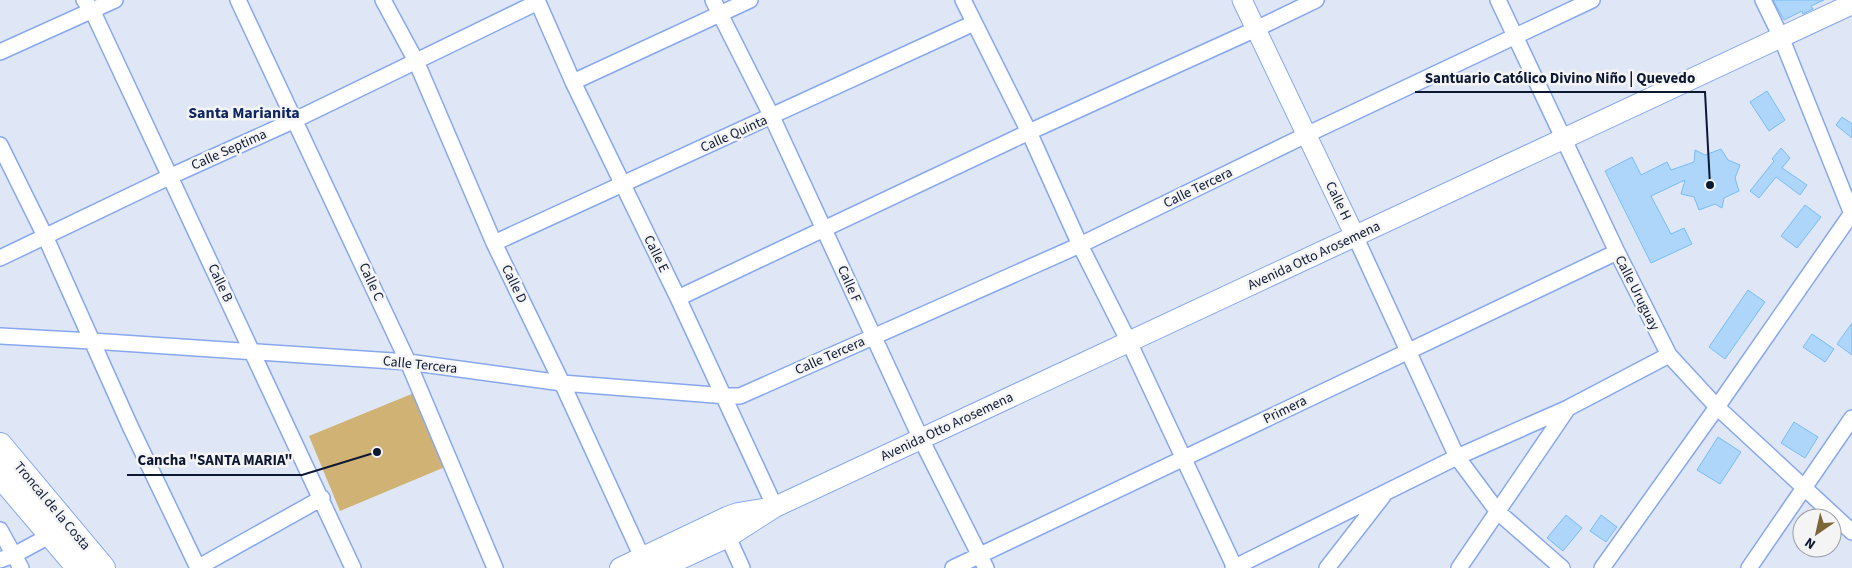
<svg xmlns="http://www.w3.org/2000/svg" width="1852" height="568" viewBox="0 0 1852 568" font-family="'Source Sans 3',sans-serif">
<style>
.green{fill:#cfb274}
.building{fill:#aed6fa;stroke:#77bcf6}
.lines{fill:none;stroke-linecap:round;stroke-linejoin:round}
.minor-casing{stroke:#87a7ee;stroke-width:18}
.tertiary-casing{stroke:#87a7ee;stroke-width:21}
.secondary-casing{stroke:#87a7ee;stroke-width:22}
.trunk-casing{stroke:#87a7ee;stroke-width:26}
.minor{stroke:#fff;stroke-width:15}
.tertiary{stroke:#fff;stroke-width:19}
.secondary{stroke:#fff;stroke-width:20}
.trunk{stroke:#fff;stroke-width:24}
.labels{text-anchor:middle;dominant-baseline:central;stroke-width:5;stroke-linejoin:round;paint-order:stroke}
.street-label{font-size:14px;fill:#0d1833;stroke:#f4f4f4}
.quarter-label{font-size:16px;font-weight:bold;fill:#102661;stroke:#f4f4f4}
.leader{fill:none;stroke:#0d1833;stroke-width:2}
.callout-dot{fill:#0d1833;stroke:#f4f4f4;stroke-width:2}
.callout-label{font-size:15px;text-anchor:middle;font-weight:bold;fill:#0d1833;stroke:#f4f4f4;stroke-width:5;stroke-linejoin:round;paint-order:stroke}
</style>
<rect width="100%" height="100%" fill="#dfe7f6"/>
<path class="green" d="M 414,393 L 445,467 L 340,511 L 309,436 Z"/>
<path class="building" d="M 1773,0 L 1824,0 L 1811,6 L 1813,9 L 1803,14 L 1802,11 L 1784,20 Z
M 1767,91 L 1785,120 L 1769,131 L 1750,102 Z
M 1842,117 L 1852,124 L 1852,138 L 1836,125 Z
M 1781,148 L 1790,158 L 1782,168 L 1807,185 L 1800,195 L 1776,177 L 1759,198 L 1750,191 L 1774,161 L 1772,159 Z
M 1721,149 L 1728,160 L 1740,165 L 1735,178 L 1739,191 L 1724,198 L 1722,208 L 1715,204 L 1699,210 L 1694,197 L 1681,194 L 1685,180 L 1651,196 L 1671,234 L 1684,228 L 1692,244 L 1651,263 L 1605,171 L 1632,157 L 1641,175 L 1667,162 L 1671,170 L 1694,162 L 1695,150 L 1705,155 Z
M 1805,205 L 1821,217 L 1797,248 L 1781,236 Z
M 1748,290 L 1765,302 L 1725,359 L 1709,347 Z
M 1852,323 L 1852,355 L 1837,344 Z
M 1812,334 L 1834,349 L 1825,362 L 1803,347 Z
M 1794,422 L 1818,437 L 1805,458 L 1781,443 Z
M 1718,437 L 1741,452 L 1720,484 L 1697,470 Z
M 1566,515 L 1582,528 L 1563,551 L 1547,538 Z
M 1601,515 L 1617,527 L 1606,542 L 1590,531 Z"/>
<g class="lines">
<defs>
<path id="minor" d="M 84,0 L 92,10 L 353,568
M 238,0 L 408,362 L 495,568
M 383,0 L 416,61 L 494,243 L 562,383 L 647,568
M 537,0 L 573,82 L 678,298 L 775,507
M 713,0 L 772,117 L 921,439 L 986,568
M 963,0 L 1029,132 L 1080,245 L 1129,342 L 1235,568
M 1498,0 L 1617,252 L 1669,355 L 1717,407 L 1852,532
M 1763,0 L 1781,37 L 1852,214
M 0,52 L 115,0
M 573,82 L 750,0
M 0,145 L 45,236 L 130,426 L 198,568
M 1355,236 L 1457,457 L 1498,512 L 1562,568
M 494,243 L 974,23
M 0,258 L 169,177 L 295,120 L 538,2
M 678,298 L 1029,132 L 1256,29 L 1316,0
M 0,336 L 92,341 L 408,362 L 562,383 L 727,396 L 740,396 L 1080,245 L 1306,135 L 1592,0
M 0,530 L 21,568
M 728,537 L 742,568
M 0,560 L 14,555 L 51,535
M 197,568 L 322,498
M 953,568 L 1617,252
M 1233,568 L 1457,457 L 1568,408 L 1669,355
M 1327,568 L 1383,496
M 1459,568 L 1568,408
M 1602,568 L 1717,407 L 1852,213
M 1749,568 L 1852,418"/>
<path id="tertiary" d="M 1242,0 L 1355,236"/>
<path id="secondary" d="M 620,568 L 727,517 L 738,513 L 769,508
M 661,568 L 728,537 L 775,507 L 1852,4"/>
<path id="trunk" d="M 0,445 L 103,568
M 0,475 L 79,568"/>
</defs>
<use href="#minor" class="minor-casing"/>
<use href="#tertiary" class="tertiary-casing"/>
<use href="#secondary" class="secondary-casing"/>
<use href="#trunk" class="trunk-casing"/>
<use href="#minor" class="minor"/>
<use href="#tertiary" class="tertiary"/>
<use href="#secondary" class="secondary"/>
<use href="#trunk" class="trunk"/>
</g>
<g class="labels">
<g class="street-label">
<text transform="translate(734 134) rotate(-24)">Calle Quinta</text>
<text transform="translate(229 150) rotate(-24)">Calle Septima</text>
<text transform="translate(1198 188) rotate(-26)">Calle Tercera</text>
<text transform="translate(1338 201) rotate(64)">Calle H</text>
<text transform="translate(656 254) rotate(64)">Calle E</text>
<text transform="translate(1314 256) rotate(-25)">Avenida Otto Arosemena</text>
<text transform="translate(371 282) rotate(65)">Calle C</text>
<text transform="translate(220 283) rotate(65)">Calle B</text>
<text transform="translate(514 284) rotate(64)">Calle D</text>
<text transform="translate(849 284) rotate(66)">Calle F</text>
<text transform="translate(1637 293) rotate(63)">Calle Uruguay</text>
<text transform="translate(830 356) rotate(-24)">Calle Tercera</text>
<text transform="translate(420 365) rotate(6)">Calle Tercera</text>
<text transform="translate(1285 410) rotate(-26)">Primera</text>
<text transform="translate(947 427) rotate(-25)">Avenida Otto Arosemena</text>
<text transform="translate(52 506) rotate(50)">Troncal de la Costa</text>
</g>
<g class="quarter-label">
<text x="244" y="113">Santa Marianita</text>
</g>
</g>
<path class="leader" d="M1710 185L1705 92H1415M377 452L302 475H127"/>
<g class="callout-dot">
<circle cx="1710" cy="185" r="5"/>
<circle cx="377" cy="452" r="5"/>
</g>
<g class="callout-label">
<text x="1560" y="83">Santuario Católico Divino Niño | Quevedo</text>
<text x="215" y="465">Cancha "SANTA MARIA"</text>
</g>
<g transform="translate(1817 533) rotate(214)"><circle r="24" fill="#f4f4f4" stroke="#989ca7"/>
<path d="M0-4L9 19L0 12L-9 19Z" fill="#7c6636"/>
<text y="-8" font-size="14" font-weight="bold" text-anchor="middle" fill="#0d1833">N</text>
</g>
</svg>
